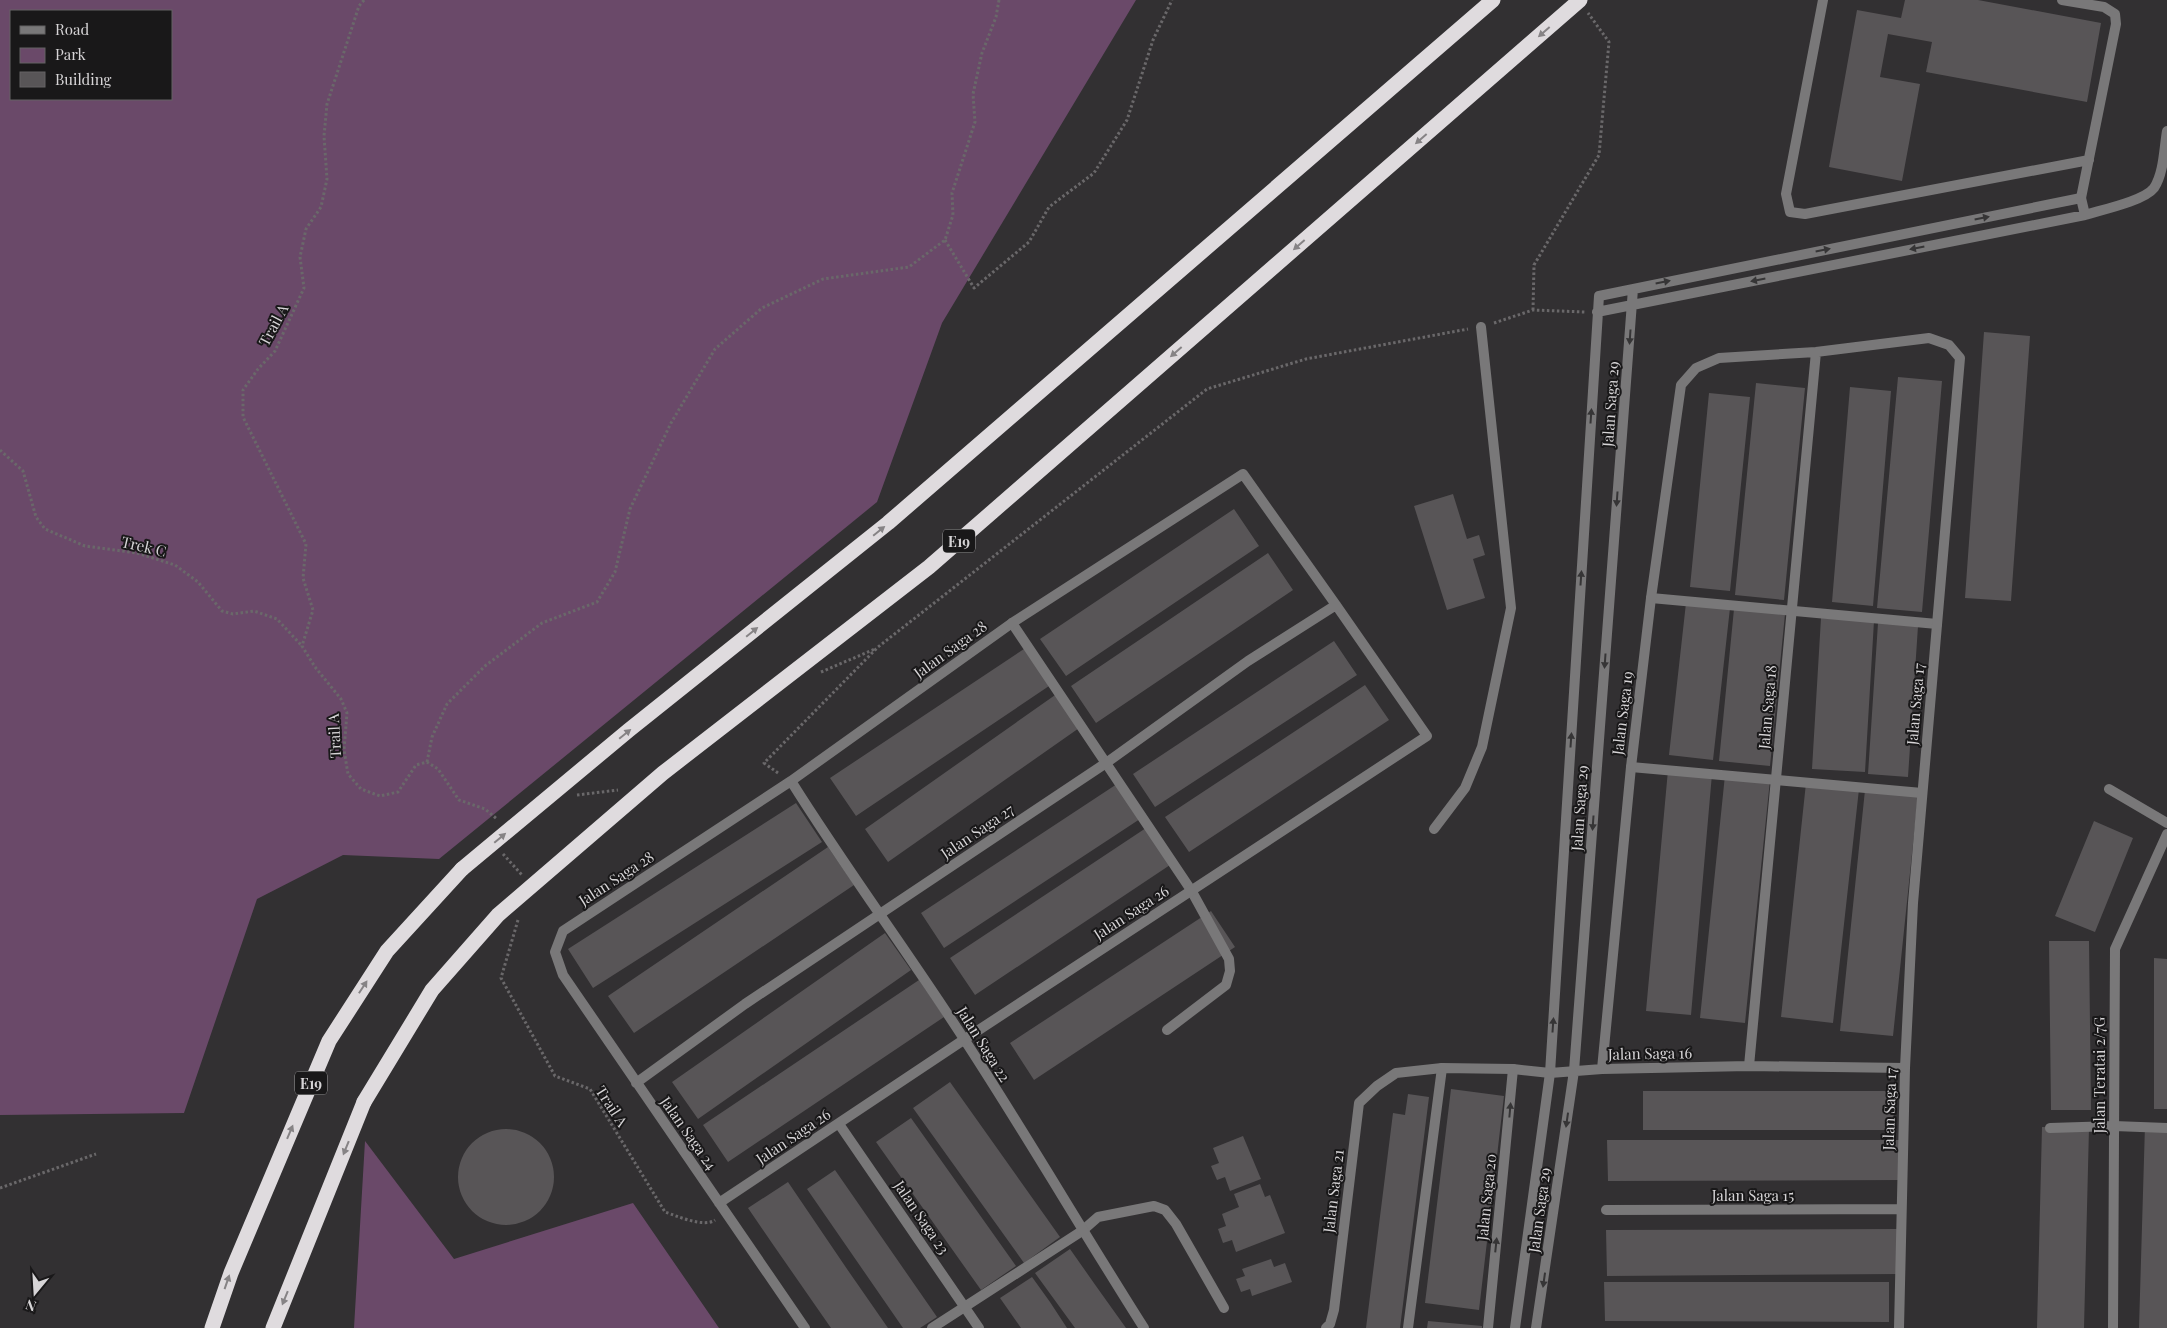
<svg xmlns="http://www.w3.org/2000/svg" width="2167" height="1328" viewBox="0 0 2167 1328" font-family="'Playfair Display',serif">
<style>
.green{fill:#6a4969;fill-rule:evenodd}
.building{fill:#585557}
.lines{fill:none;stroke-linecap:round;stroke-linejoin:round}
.path{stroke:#6a686a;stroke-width:3;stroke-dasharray:2.5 2.5;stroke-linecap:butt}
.lane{stroke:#797879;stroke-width:10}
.street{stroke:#797879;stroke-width:10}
.highway{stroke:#dfdbde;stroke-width:15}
.highway-bridge{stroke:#dfdbde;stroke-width:15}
.oneway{fill:#868385}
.oneway2{fill:#363536}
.labels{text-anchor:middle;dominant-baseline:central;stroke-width:4;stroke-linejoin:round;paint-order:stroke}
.shield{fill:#191819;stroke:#9d9c9d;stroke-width:1}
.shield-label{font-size:14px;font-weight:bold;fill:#d6d4d6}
.street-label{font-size:15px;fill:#d6d4d6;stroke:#191819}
</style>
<rect width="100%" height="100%" fill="#323032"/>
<path class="green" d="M 0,0 L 1136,0 L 942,323 L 877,502 L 439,859 L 343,855 L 257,899 L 184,1113 L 0,1115 ZM 171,11 L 171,99 L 11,99 L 11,11 Z
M 365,1141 L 454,1259 L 633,1203 L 719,1328 L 354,1328 Z"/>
<path class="building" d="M 1905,0 L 1978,0 L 2101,23 L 2087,102 L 1926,72 L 1932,42 L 1888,34 L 1880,77 L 1920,84 L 1902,181 L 1829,167 L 1857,10 L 1901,18 Z
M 1984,332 L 2030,336 L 2011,601 L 1965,598 Z
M 1898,377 L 1942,381 L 1922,612 L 1877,608 Z
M 1756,383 L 1805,388 L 1784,600 L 1735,595 Z
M 1850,387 L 1891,391 L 1873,606 L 1832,602 Z
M 1709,393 L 1750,397 L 1730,591 L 1690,587 Z
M 1453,494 L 1467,539 L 1479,535 L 1485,555 L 1473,559 L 1485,598 L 1447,610 L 1414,506 Z
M 1234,509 L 1259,546 L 1066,676 L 1040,639 Z
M 1268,553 L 1293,590 L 1096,723 L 1071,686 Z
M 1686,603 L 1730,608 L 1713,760 L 1669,755 Z
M 1734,609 L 1785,614 L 1770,766 L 1719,761 Z
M 1821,618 L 1874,621 L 1865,772 L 1812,769 Z
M 1878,623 L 1918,626 L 1908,777 L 1868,774 Z
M 1334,641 L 1357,675 L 1155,807 L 1133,774 Z
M 1027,647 L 1052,684 L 856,816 L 830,778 Z
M 1365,685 L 1389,720 L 1189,852 L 1165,817 Z
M 1058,693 L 1082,726 L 888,862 L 865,829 Z
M 1668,770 L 1712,774 L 1691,1015 L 1646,1011 Z
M 1725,775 L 1770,780 L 1745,1023 L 1700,1018 Z
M 1120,782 L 1143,817 L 944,948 L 921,913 Z
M 1806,783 L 1859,789 L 1833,1023 L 1781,1017 Z
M 1865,790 L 1918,796 L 1893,1036 L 1840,1031 Z
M 796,803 L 822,842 L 593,988 L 568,949 Z
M 2094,821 L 2133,838 L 2095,932 L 2055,916 Z
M 1152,824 L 1176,861 L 975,995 L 950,958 Z
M 828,847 L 854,885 L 634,1033 L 608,996 Z
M 1211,911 L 1235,947 L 1034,1080 L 1010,1043 Z
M 885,933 L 911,970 L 698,1119 L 672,1082 Z
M 2049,941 L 2089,941 L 2091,1110 L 2051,1110 Z
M 2154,958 L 2167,959 L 2167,1109 L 2154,1109 Z
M 919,980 L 944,1017 L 728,1162 L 703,1125 Z
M 950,1082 L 1060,1237 L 1024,1263 L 913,1108 Z
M 1451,1089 L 1504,1096 L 1479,1310 L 1425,1303 Z
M 1643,1091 L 1893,1091 L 1894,1130 L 1643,1130 Z
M 1408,1094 L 1429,1097 L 1400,1328 L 1366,1328 L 1393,1113 L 1405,1115 Z
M 911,1118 L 1016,1266 L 981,1290 L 876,1142 Z
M 2145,1125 L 2167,1126 L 2167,1328 L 2139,1328 Z
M 2042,1127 L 2089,1128 L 2084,1328 L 2037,1328 Z
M458 1177a48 48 0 1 1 96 0a48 48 0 1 1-96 0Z
M 1243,1136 L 1261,1179 L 1230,1191 L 1225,1177 L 1217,1180 L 1211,1166 L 1219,1163 L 1213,1148 Z
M 1607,1140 L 1902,1140 L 1903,1180 L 1608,1181 Z
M 835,1170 L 937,1317 L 920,1328 L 903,1328 L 807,1189 Z
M 788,1182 L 847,1269 L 888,1328 L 831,1328 L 774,1246 L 748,1208 Z
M 1260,1184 L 1265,1197 L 1270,1195 L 1285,1233 L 1236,1252 L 1232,1240 L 1223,1243 L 1218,1229 L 1226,1226 L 1222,1214 L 1239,1207 L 1234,1194 Z
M 1899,1229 L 1899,1274 L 1607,1276 L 1606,1230 Z
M 1070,1249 L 1096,1286 L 1126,1328 L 1075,1328 L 1035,1273 Z
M 1271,1259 L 1274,1267 L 1285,1263 L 1292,1282 L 1252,1296 L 1250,1289 L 1241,1292 L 1236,1279 L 1245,1276 L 1242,1269 Z
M 1032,1277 L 1050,1302 L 1067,1328 L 1021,1328 L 1000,1298 Z
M 1604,1282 L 1889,1282 L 1889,1322 L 1605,1321 Z
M 1428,1321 L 1482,1326 L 1482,1328 L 1427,1328 Z"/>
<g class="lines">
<path class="path" d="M 364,0 L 359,6 L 327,104 L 324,136 L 327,179 L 321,207 L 306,229 L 300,257 L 304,288 L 275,351 L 258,369 L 243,390 L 243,417 L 306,544 L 303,578 L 313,610 L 302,646 L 315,667 L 341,699 L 347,713 L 344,750 L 348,774 L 361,789 L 380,796 L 398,792 L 416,765 L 427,762 L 438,769 L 459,800 L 485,809 L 497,819
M 945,240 L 974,288 L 1029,242 L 1049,207 L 1094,173 L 1127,120 L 1153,40 L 1172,0
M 1533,310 L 1534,265 L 1599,155 L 1609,42 L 1588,13
M 1494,323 L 1533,310 L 1585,312
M 0,450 L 23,471 L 36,517 L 45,529 L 85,546 L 137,553 L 175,565 L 198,582 L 222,611 L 233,614 L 254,611 L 277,619 L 302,646
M 821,672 L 875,649
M 427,762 L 432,737 L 447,704 L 485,666 L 542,623 L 597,602 L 615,572 L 630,509 L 671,423 L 715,349 L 762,308 L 823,279 L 909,267 L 945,240 L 953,215 L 952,193 L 975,122 L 973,94 L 982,53 L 996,17 L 999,0
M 778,773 L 764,763 L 878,647 L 1207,389 L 1306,359 L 1468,329
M 577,795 L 618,790
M 503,854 L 522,875
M 518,920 L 501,978 L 555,1076 L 590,1089 L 665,1212 C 677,1216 704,1228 715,1220
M 0,1188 L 96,1154"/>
<path class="lane" d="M 1823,0 L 1786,194 L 1790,212 L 1805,214 L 2089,160
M 2062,0 L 2104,7 L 2115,14 L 2116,24 L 2081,198
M 1651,598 L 1937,624
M 1012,623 L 1191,890 L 1229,959 L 1230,971 L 1226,985 L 1167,1030
M 1631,767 L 1922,793
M 1434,829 L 1465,788 L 1482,747 L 1511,608 L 1481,327
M 2050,1128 L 2114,1126 L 2167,1128
M 932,1328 L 1082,1231 L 1098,1217 L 1154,1206 L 1165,1210 L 1176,1224 L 1224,1308
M 1408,1328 L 1442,1068
M 1488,1328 L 1513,1069"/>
<path class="street" d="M 1597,312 L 2085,215 C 2101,210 2144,201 2154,188 C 2164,173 2164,148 2167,131
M 791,781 C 846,869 908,952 964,1039 C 1026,1134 1083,1232 1144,1328
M 2109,789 L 2167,823
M 1749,1066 L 1816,352
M 1602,1069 L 1631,767 L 1651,598 L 1681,385 L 1696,368 L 1719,358 L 1816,352 L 1929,338 L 1949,345 L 1960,358 L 1913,903 L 1905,1068 L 1899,1328
M 636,1083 L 745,1004 L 1106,763 L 1248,661 L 1336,605
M 839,1124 L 979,1328
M 719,1203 L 965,1039 L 1427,736 L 1336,605 L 1243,474 L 1012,623 L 791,781 L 563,931 L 555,952 L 563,975 L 805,1328
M 1606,1210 L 1901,1209
M 1326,1328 L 1330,1324 L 1334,1310 L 1359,1103 L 1377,1086 L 1396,1073 L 1442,1068 L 1513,1069 L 1550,1073 L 1602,1069 L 1749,1066 L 1905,1068
M 1515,1328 L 1550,1073 L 1599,296 L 2081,198 L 2085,215
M 1536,1328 L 1574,1071 L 1633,289
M 2113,1328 L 2115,949 L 2167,834"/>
<path class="highway" d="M 212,1328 L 231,1273 L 329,1041 L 387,951 L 462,869
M 273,1328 L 364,1102"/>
<path class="highway-bridge" d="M 462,869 L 629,730 L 888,523 L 1493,0
M 364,1102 L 432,990 L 498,915 L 663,773 L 929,567 L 1580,0"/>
</g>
<defs><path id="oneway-solid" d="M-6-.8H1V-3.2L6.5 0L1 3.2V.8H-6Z" transform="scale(1.25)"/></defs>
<g class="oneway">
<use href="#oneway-solid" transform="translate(1544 32) rotate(139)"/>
<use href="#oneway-solid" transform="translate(1421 139) rotate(139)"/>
<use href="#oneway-solid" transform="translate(1299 245) rotate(139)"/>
<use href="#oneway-solid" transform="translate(1176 352) rotate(139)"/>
<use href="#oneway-solid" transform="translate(879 531) rotate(-39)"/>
<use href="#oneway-solid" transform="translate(752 632) rotate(-39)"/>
<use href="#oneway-solid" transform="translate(625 734) rotate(-39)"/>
<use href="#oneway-solid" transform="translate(500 838) rotate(-40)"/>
<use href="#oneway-solid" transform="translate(363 987) rotate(-57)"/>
<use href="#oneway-solid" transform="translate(290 1132) rotate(-67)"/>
<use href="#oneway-solid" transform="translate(346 1148) rotate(112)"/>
<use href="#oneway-solid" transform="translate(227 1282) rotate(-71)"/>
<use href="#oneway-solid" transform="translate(285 1298) rotate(112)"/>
</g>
<g class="oneway2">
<use href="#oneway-solid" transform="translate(1982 218) rotate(-11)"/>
<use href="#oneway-solid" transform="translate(1917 248) rotate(169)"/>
<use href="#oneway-solid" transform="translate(1823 250) rotate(-11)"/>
<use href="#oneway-solid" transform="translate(1758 280) rotate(169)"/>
<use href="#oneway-solid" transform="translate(1663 282) rotate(-11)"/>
<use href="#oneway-solid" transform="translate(1630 337) rotate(94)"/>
<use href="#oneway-solid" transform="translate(1591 416) rotate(-86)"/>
<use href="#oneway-solid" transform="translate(1617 499) rotate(94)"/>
<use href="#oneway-solid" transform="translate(1581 578) rotate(-86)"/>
<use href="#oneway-solid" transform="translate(1605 661) rotate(94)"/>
<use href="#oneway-solid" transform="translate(1571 740) rotate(-86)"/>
<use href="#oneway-solid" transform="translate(1593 823) rotate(94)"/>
<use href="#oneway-solid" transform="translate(1553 1025) rotate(-86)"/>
<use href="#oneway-solid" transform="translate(1510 1110) rotate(-85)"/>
<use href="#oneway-solid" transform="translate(1567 1120) rotate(98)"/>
<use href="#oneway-solid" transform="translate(1496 1245) rotate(-84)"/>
<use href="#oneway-solid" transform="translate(1544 1280) rotate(98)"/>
</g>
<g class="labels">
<g class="shield">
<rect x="943" y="529.5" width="32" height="23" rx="4"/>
<rect x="295" y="1071.5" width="32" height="23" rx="4"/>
</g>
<g class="shield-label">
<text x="959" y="541">E19</text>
<text x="311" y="1083">E19</text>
</g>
<g class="street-label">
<text transform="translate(273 325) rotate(-62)">Trail A</text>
<text transform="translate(1610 404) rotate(-86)">Jalan Saga 29</text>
<text transform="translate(144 546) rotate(13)">Trek C</text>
<text transform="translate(950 649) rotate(-36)">Jalan Saga 28</text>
<text transform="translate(1915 704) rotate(-85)">Jalan Saga 17</text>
<text transform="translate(1767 707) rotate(-85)">Jalan Saga 18</text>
<text transform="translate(1622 713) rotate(-83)">Jalan Saga 19</text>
<text transform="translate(334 736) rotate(-93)">Trail A</text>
<text transform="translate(1579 808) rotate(-86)">Jalan Saga 29</text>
<text transform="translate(977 831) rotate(-34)">Jalan Saga 27</text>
<text transform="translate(616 878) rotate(-33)">Jalan Saga 28</text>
<text transform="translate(1131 912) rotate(-33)">Jalan Saga 26</text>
<text transform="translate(984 1044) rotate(58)">Jalan Saga 22</text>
<text transform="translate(1650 1053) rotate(-1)">Jalan Saga 16</text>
<text transform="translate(2099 1075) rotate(-90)">Jalan Teratai 2/7G</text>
<text transform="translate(612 1106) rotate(57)">Trail A</text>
<text transform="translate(1889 1109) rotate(-88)">Jalan Saga 17</text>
<text transform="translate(689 1133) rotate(55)">Jalan Saga 24</text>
<text transform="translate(793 1136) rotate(-34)">Jalan Saga 26</text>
<text transform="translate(1333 1191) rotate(-83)">Jalan Saga 21</text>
<text x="1753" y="1195">Jalan Saga 15</text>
<text transform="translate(1486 1197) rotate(-84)">Jalan Saga 20</text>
<text transform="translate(1539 1210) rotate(-82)">Jalan Saga 29</text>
<text transform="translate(922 1217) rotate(56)">Jalan Saga 23</text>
</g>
</g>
<rect x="10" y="10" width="162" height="90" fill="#191819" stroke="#656365"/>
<rect x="20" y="26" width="25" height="8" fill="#797879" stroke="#656365"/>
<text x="55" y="35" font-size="15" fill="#d6d4d6">Road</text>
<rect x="20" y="48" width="25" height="15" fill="#6a4969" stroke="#656365"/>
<text x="55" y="60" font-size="15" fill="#d6d4d6">Park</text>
<rect x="20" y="72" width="25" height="15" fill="#585557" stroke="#656365"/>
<text x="55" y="85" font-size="15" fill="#d6d4d6">Building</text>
<g transform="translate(35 1293) rotate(198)" stroke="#191819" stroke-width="4" paint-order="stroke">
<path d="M0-4L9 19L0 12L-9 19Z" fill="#d6d4d6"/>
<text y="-8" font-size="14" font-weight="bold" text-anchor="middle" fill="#d6d4d6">N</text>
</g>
</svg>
